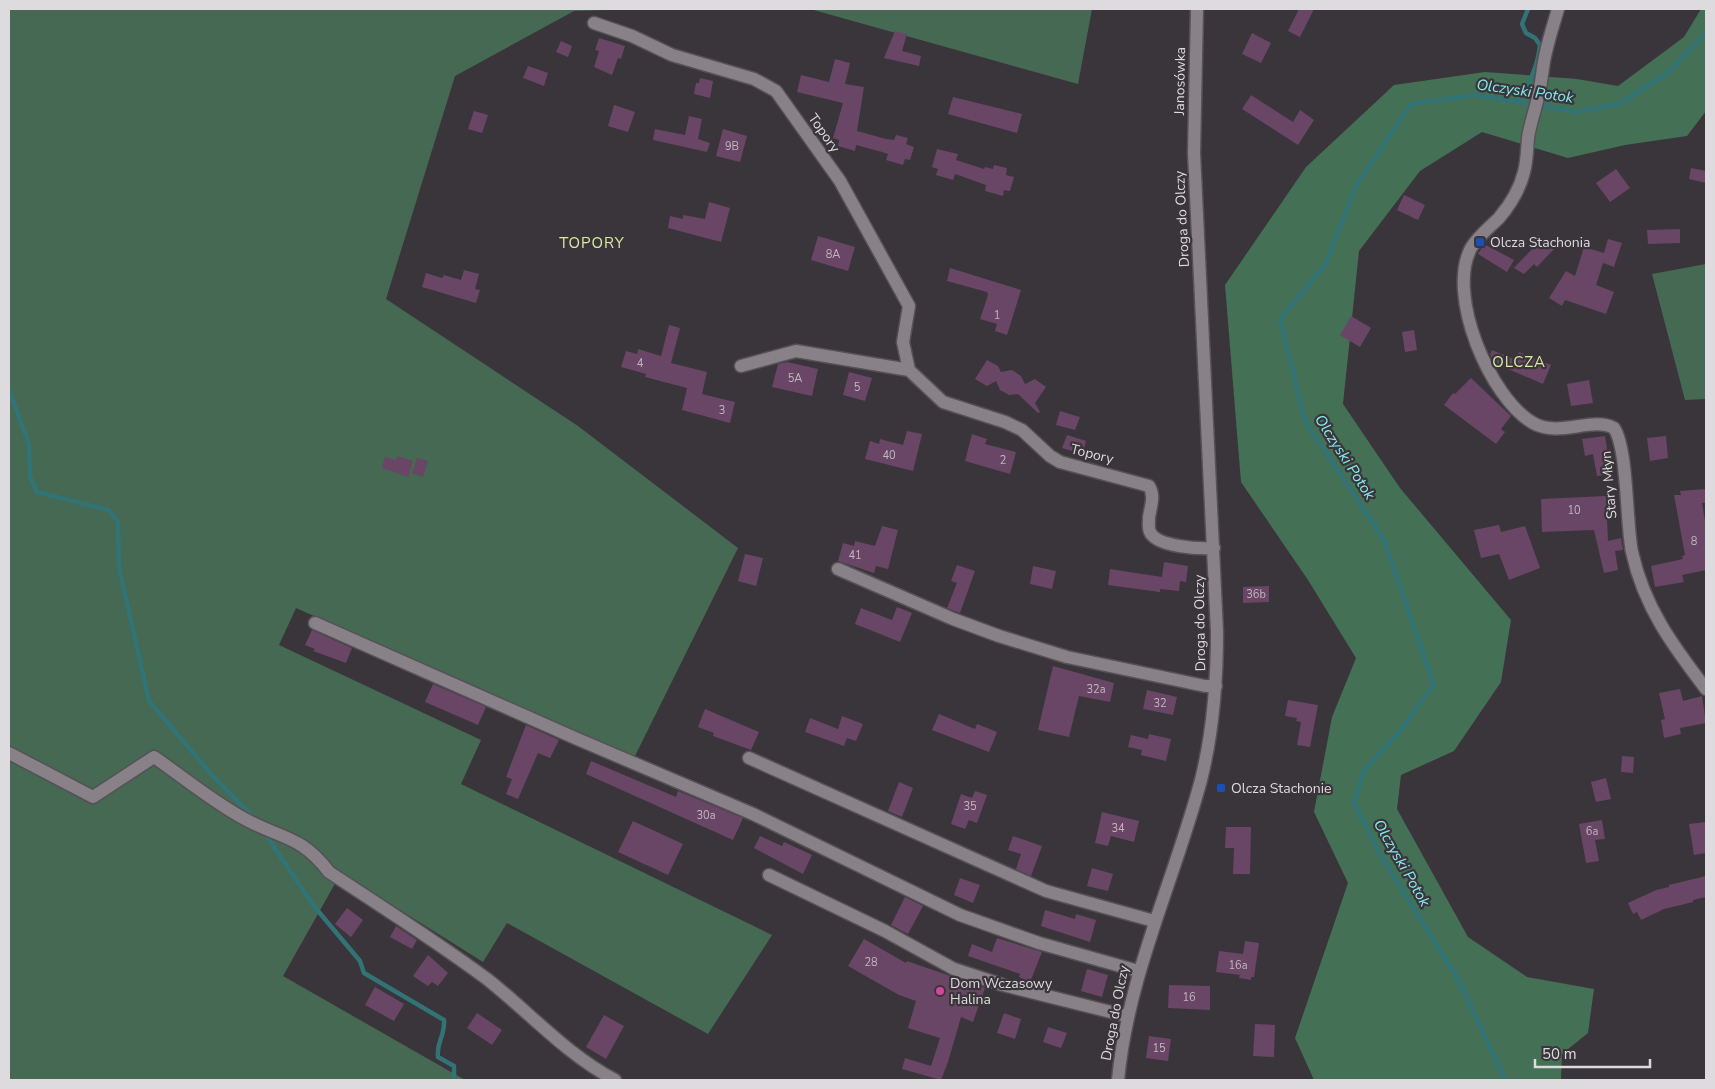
<svg xmlns="http://www.w3.org/2000/svg" width="1715" height="1089" viewBox="0 0 1715 1089" font-family="'Nunito Sans',sans-serif">
<style>
.green{fill:#456952}
.forest{fill:#447055}
.lines{fill:none;stroke-linecap:round;stroke-linejoin:round}
.stream{stroke:#327376;stroke-width:4.5}
.building{fill:#694665}
.minor-casing{stroke:#565156;stroke-width:15}
.minor{stroke:#888288;stroke-width:12}
.transit-dot{fill:#1a4fb4;stroke:#3a353a;stroke-width:2}
.hotel-dot{fill:#d1479c;stroke:#3a353a;stroke-width:2}
.labels{text-anchor:middle;dominant-baseline:central;stroke-width:4.5;stroke-linejoin:round;paint-order:stroke}
.number-label{font-size:11px;fill:#c1b6c0}
.street-label{font-size:14px;fill:#dedbde;stroke:#3a353a}
.poi-label{font-size:14px;fill:#dedbde;stroke:#3a353a;text-anchor:start}
.water-label{font-size:15px;font-style:italic;fill:#85ecf0;stroke:#3a353a}
.neighbourhood-label{font-size:15px;letter-spacing:1px;fill:#d7eca0;stroke:#3a353a}
</style>
<rect width="100%" height="100%" fill="#3a353a"/>
<path class="green" d="M 9,9 L 644,9 L 574,11 L 455,76 L 386,299 L 578,426 L 738,548 L 634,758 L 296,608 L 279,645 L 481,740 L 461,784 L 772,935 L 708,1034 L 507,923 L 483,962 L 341,873 L 283,976 L 465,1080 L 9,1080 Z
M 810,9 L 1092,9 L 1078,84 Z
M 1706,264 L 1706,399 L 1685,400 L 1652,274 Z"/>
<path class="forest" d="M 1701,9 L 1706,9 L 1706,111 L 1687,136 L 1625,145 L 1568,158 L 1482,132 L 1420,171 L 1359,251 L 1343,404 L 1400,488 L 1511,620 L 1501,682 L 1454,751 L 1401,775 L 1397,809 L 1468,937 L 1527,977 L 1594,989 L 1588,1033 L 1562,1054 L 1561,1080 L 1314,1080 L 1295,1038 L 1348,883 L 1314,812 L 1332,717 L 1356,658 L 1308,580 L 1241,482 L 1225,285 L 1306,167 L 1394,85 L 1485,72 L 1577,79 L 1618,86 L 1684,37 Z"/>
<g class="lines">
<path class="stream" d="M 1518,102 C 1529,83 1538,67 1540,45 L 1535,38 L 1526,33 L 1522,24 L 1528,9
M 9,390 L 29,444 L 30,476 L 37,492 L 109,510 L 118,522 L 119,567 L 149,701 L 211,774 L 252,816
M 268,838 L 313,905 L 360,961 L 364,973 L 444,1020 C 445,1038 436,1041 438,1057 L 454,1066 L 454,1080
M 1505,1080 L 1459,981 L 1380,854 L 1354,803 L 1364,770 L 1395,737 L 1434,685 L 1384,540 L 1305,421 L 1280,319 L 1325,265 L 1356,186 L 1411,104 L 1476,95 L 1577,112 L 1619,104 L 1669,72 L 1706,33"/>
</g>
<path class="building" d="M 1299,9 L 1314,9 L 1300,37 L 1288,31 Z
M 895,31 L 907,34 L 902,51 L 921,56 L 919,66 L 884,58 Z
M 1252,33 L 1271,43 L 1261,63 L 1242,54 Z
M 599,38 L 625,46 L 621,59 L 618,58 L 612,75 L 594,67 L 599,51 L 595,50 Z
M 561,41 L 572,46 L 568,57 L 556,52 Z
M 835,59 L 850,63 L 845,84 L 864,87 L 857,131 L 886,139 L 894,140 L 896,135 L 908,138 L 906,144 L 914,147 L 910,160 L 905,159 L 903,165 L 886,160 L 888,154 L 882,152 L 856,145 L 855,151 L 838,146 L 839,140 L 833,138 L 843,103 L 797,92 L 801,75 L 829,82 Z
M 528,66 L 548,73 L 544,86 L 523,78 Z
M 700,78 L 713,81 L 710,98 L 694,94 L 696,83 L 699,83 Z
M 1251,95 L 1293,122 L 1300,110 L 1314,120 L 1298,145 L 1242,109 Z
M 953,97 L 1022,114 L 1017,133 L 948,114 Z
M 614,105 L 635,112 L 628,132 L 608,126 Z
M 474,111 L 488,115 L 482,133 L 468,129 Z
M 689,116 L 702,119 L 698,139 L 710,143 L 707,152 L 653,140 L 655,129 L 685,135 Z
M 723,129 L 747,136 L 740,162 L 716,156 Z
M 937,149 L 958,154 L 956,160 L 984,169 L 985,167 L 993,169 L 994,165 L 1007,168 L 1006,175 L 1014,177 L 1010,191 L 1004,190 L 1003,196 L 985,191 L 986,185 L 955,174 L 953,180 L 936,175 L 938,169 L 932,167 Z
M 1691,168 L 1706,171 L 1706,183 L 1689,179 Z
M 1616,169 L 1630,188 L 1610,202 L 1596,183 Z
M 1404,195 L 1425,205 L 1418,220 L 1397,210 Z
M 709,202 L 730,208 L 721,242 L 668,228 L 670,216 L 683,219 L 683,215 L 705,219 Z
M 1680,229 L 1680,243 L 1648,244 L 1647,230 Z
M 1538,235 L 1554,249 L 1537,267 L 1534,264 L 1524,274 L 1514,268 L 1533,248 L 1529,244 Z
M 818,236 L 855,247 L 848,271 L 811,260 Z
M 1608,239 L 1622,243 L 1614,267 L 1603,263 L 1596,285 L 1614,292 L 1606,314 L 1565,300 L 1562,306 L 1549,298 L 1566,271 L 1575,276 L 1584,247 L 1604,253 Z
M 1484,244 L 1514,260 L 1507,272 L 1478,254 Z
M 950,268 L 1021,290 L 1007,335 L 995,331 L 997,324 L 980,319 L 988,295 L 987,292 L 947,281 Z
M 464,270 L 479,274 L 475,289 L 480,290 L 476,303 L 422,287 L 426,273 L 442,278 L 444,275 L 461,280 Z
M 1351,316 L 1371,328 L 1360,347 L 1340,335 Z
M 669,325 L 680,328 L 671,363 L 707,372 L 702,394 L 735,402 L 730,423 L 682,410 L 687,388 L 645,377 L 646,374 L 621,367 L 626,351 L 637,354 L 638,349 L 661,356 Z
M 1414,330 L 1417,350 L 1405,352 L 1402,332 Z
M 1492,350 L 1516,360 L 1519,352 L 1551,365 L 1543,384 L 1494,363 L 1490,354 Z
M 987,360 L 998,366 L 1001,372 L 1012,370 L 1021,376 L 1025,384 L 1035,379 L 1046,387 L 1035,403 L 1040,412 L 1038,413 L 1018,394 L 1009,395 L 1000,390 L 996,381 L 987,386 L 975,379 Z
M 787,362 L 818,369 L 812,396 L 772,387 L 778,364 Z
M 849,372 L 872,378 L 865,401 L 843,395 Z
M 1471,378 L 1511,416 L 1501,429 L 1505,432 L 1496,444 L 1444,405 L 1453,393 L 1455,394 Z
M 1589,380 L 1593,403 L 1571,406 L 1567,384 Z
M 1060,411 L 1080,417 L 1075,430 L 1056,425 Z
M 907,431 L 922,434 L 913,471 L 865,459 L 870,441 L 879,444 L 880,439 L 903,445 Z
M 972,434 L 987,439 L 985,444 L 1016,452 L 1010,474 L 965,461 Z
M 1067,435 L 1086,441 L 1083,454 L 1062,448 Z
M 1605,436 L 1611,474 L 1597,476 L 1593,454 L 1585,456 L 1582,439 Z
M 1666,436 L 1668,458 L 1650,461 L 1647,438 Z
M 397,456 L 413,461 L 408,477 L 382,468 L 385,457 L 396,460 Z
M 417,458 L 428,461 L 423,477 L 412,473 Z
M 1706,489 L 1706,503 L 1702,503 L 1706,527 L 1706,570 L 1682,575 L 1684,582 L 1655,587 L 1651,566 L 1683,559 L 1682,556 L 1685,555 L 1674,495 L 1681,495 L 1680,491 Z
M 1606,496 L 1608,541 L 1621,538 L 1623,550 L 1615,551 L 1618,570 L 1604,573 L 1594,530 L 1542,532 L 1541,499 Z
M 1499,525 L 1501,532 L 1525,526 L 1540,568 L 1509,580 L 1499,554 L 1481,558 L 1474,530 Z
M 882,526 L 898,530 L 888,569 L 876,566 L 874,573 L 838,561 L 843,543 L 854,546 L 855,541 L 875,546 Z
M 745,554 L 763,558 L 756,586 L 738,581 Z
M 1164,562 L 1188,566 L 1186,582 L 1180,581 L 1179,591 L 1160,589 L 1160,592 L 1108,585 L 1110,569 L 1162,577 Z
M 957,565 L 975,571 L 960,613 L 947,608 L 957,583 L 951,581 Z
M 1033,566 L 1056,571 L 1052,589 L 1030,584 Z
M 1269,586 L 1269,602 L 1243,603 L 1243,587 Z
M 897,607 L 912,613 L 900,642 L 855,624 L 861,608 L 892,620 Z
M 312,630 L 352,648 L 346,663 L 313,651 L 315,649 L 305,645 Z
M 1053,666 L 1114,683 L 1110,702 L 1079,696 L 1069,737 L 1038,730 Z
M 433,684 L 486,707 L 478,725 L 425,702 Z
M 1680,689 L 1683,701 L 1702,696 L 1706,723 L 1680,728 L 1681,734 L 1664,738 L 1661,720 L 1665,719 L 1659,693 Z
M 1147,690 L 1177,697 L 1173,715 L 1143,709 Z
M 1288,700 L 1318,705 L 1310,747 L 1297,745 L 1301,722 L 1296,721 L 1297,718 L 1285,716 Z
M 705,709 L 759,732 L 751,750 L 713,736 L 714,733 L 698,727 Z
M 939,714 L 975,729 L 977,724 L 997,732 L 989,752 L 932,730 Z
M 842,716 L 863,724 L 856,741 L 847,738 L 844,746 L 805,732 L 810,718 L 838,729 Z
M 526,725 L 559,740 L 550,758 L 538,753 L 518,799 L 506,794 L 512,779 L 506,777 Z
M 1149,734 L 1171,739 L 1166,761 L 1141,755 L 1142,750 L 1128,747 L 1131,735 L 1148,739 Z
M 1622,756 L 1634,757 L 1633,773 L 1621,772 Z
M 591,761 L 676,797 L 678,791 L 743,818 L 733,840 L 586,774 Z
M 1606,778 L 1611,799 L 1596,802 L 1591,782 Z
M 899,782 L 913,788 L 902,817 L 888,811 Z
M 975,791 L 987,795 L 977,823 L 969,820 L 965,829 L 951,824 L 961,794 L 972,798 Z
M 1102,812 L 1139,821 L 1134,842 L 1111,836 L 1108,846 L 1095,843 Z
M 1602,820 L 1605,839 L 1595,840 L 1599,861 L 1586,863 L 1579,824 Z
M 633,821 L 683,844 L 668,875 L 618,852 Z
M 1706,822 L 1706,853 L 1694,855 L 1689,824 Z
M 1226,827 L 1251,827 L 1250,874 L 1233,874 L 1234,848 L 1225,848 Z
M 760,836 L 782,846 L 784,842 L 812,855 L 803,874 L 754,848 Z
M 1013,836 L 1042,846 L 1031,876 L 1016,869 L 1021,854 L 1008,850 Z
M 1092,868 L 1113,874 L 1108,891 L 1087,886 Z
M 1706,876 L 1706,897 L 1693,900 L 1693,902 L 1664,909 L 1641,920 L 1637,912 L 1633,914 L 1628,903 L 1656,890 L 1669,887 L 1669,885 Z
M 960,878 L 980,885 L 973,903 L 954,895 Z
M 905,897 L 923,906 L 908,934 L 891,925 Z
M 347,908 L 363,920 L 351,937 L 335,924 Z
M 1045,910 L 1075,919 L 1076,914 L 1096,920 L 1090,942 L 1041,926 Z
M 396,926 L 417,940 L 412,949 L 390,937 Z
M 997,938 L 1042,952 L 1030,982 L 1019,977 L 1020,974 L 968,956 L 972,944 L 992,952 Z
M 864,939 L 906,963 L 907,961 L 985,988 L 973,1022 L 961,1017 L 948,1062 L 941,1080 L 902,1069 L 905,1058 L 931,1066 L 940,1038 L 908,1028 L 916,1001 L 899,995 L 848,966 Z
M 1245,941 L 1259,943 L 1254,977 L 1251,977 L 1251,980 L 1239,978 L 1240,975 L 1216,972 L 1219,951 L 1243,954 Z
M 428,955 L 448,973 L 438,986 L 432,982 L 428,986 L 413,976 Z
M 1087,969 L 1108,975 L 1102,997 L 1081,991 Z
M 1169,985 L 1210,986 L 1210,1010 L 1168,1008 Z
M 375,987 L 404,1004 L 394,1021 L 365,1005 Z
M 477,1013 L 502,1030 L 492,1045 L 467,1028 Z
M 1004,1013 L 1021,1019 L 1015,1039 L 997,1033 Z
M 604,1015 L 624,1026 L 606,1059 L 586,1047 Z
M 1255,1024 L 1275,1025 L 1274,1057 L 1253,1056 Z
M 1048,1027 L 1067,1033 L 1061,1048 L 1043,1042 Z
M 1149,1036 L 1171,1039 L 1168,1061 L 1146,1058 Z"/>
<g class="lines">
<defs>
<path id="minor" d="M 1558,9 C 1554,23 1549,38 1546,52 C 1542,67 1542,83 1538,97 C 1535,111 1530,124 1528,138 C 1527,149 1527,161 1524,172 C 1520,188 1510,205 1499,218 C 1489,228 1478,236 1471,248 C 1446,295 1490,398 1533,423 C 1560,438 1592,416 1614,428 C 1628,449 1626,523 1632,552 C 1644,607 1673,646 1706,689
M 594,23 L 632,36 L 672,55 L 754,79 L 776,91 L 840,181 L 909,306 L 903,342 L 909,370 L 943,402 L 1005,422 L 1022,430 L 1050,456 L 1060,462 L 1149,486 C 1155,496 1151,505 1149,517 C 1149,522 1148,528 1150,532 C 1157,547 1199,549 1214,548
M 741,366 L 796,351 L 909,370
M 838,569 L 953,619 L 999,636 L 1067,657 L 1205,686 L 1216,686
M 315,623 L 575,738 L 753,814 L 960,915 L 1039,943 L 1138,971
M 9,753 L 93,797 L 154,757 C 183,777 212,801 243,818 C 280,839 300,834 329,872 C 382,907 436,941 487,979 C 529,1012 567,1055 615,1080
M 749,758 L 1046,891 L 1154,921
M 769,875 L 885,931 L 954,969 L 1003,985 L 1127,1016
M 1118,1080 C 1128,975 1174,881 1201,780 C 1213,732 1217,682 1217,632 L 1194,153 L 1197,9"/>
</defs>
<use href="#minor" class="minor-casing"/>
<use href="#minor" class="minor"/>
</g>
<g class="transit-dot">
<rect x="1475" y="237" width="10" height="10" rx="2.5"/>
<rect x="1216" y="783" width="10" height="10" rx="2.5"/>
</g>
<circle class="hotel-dot" cx="940" cy="991" r="5"/>
<g class="labels">
<g class="number-label">
<text x="732" y="146">9B</text>
<text x="833" y="254">8A</text>
<text x="997" y="315">1</text>
<text x="640" y="363">4</text>
<text x="795" y="378">5A</text>
<text x="857" y="387">5</text>
<text x="722" y="410">3</text>
<text x="889" y="455">40</text>
<text x="1003" y="460">2</text>
<text x="1574" y="510">10</text>
<text x="1694" y="541">8</text>
<text x="855" y="555">41</text>
<text x="1256" y="594">36b</text>
<text x="1096" y="689">32a</text>
<text x="1160" y="703">32</text>
<text x="970" y="806">35</text>
<text x="706" y="815">30a</text>
<text x="1118" y="828">34</text>
<text x="1592" y="831">6a</text>
<text x="871" y="962">28</text>
<text x="1238" y="965">16a</text>
<text x="1189" y="997">16</text>
<text x="1159" y="1048">15</text>
</g>
<g class="street-label">
<text transform="translate(1180 81) rotate(-89)">Janosówka</text>
<text transform="translate(824 133) rotate(55)">Topory</text>
<text transform="translate(1182 219) rotate(-93)">Droga do Olczy</text>
<text transform="translate(1092 454) rotate(14)">Topory</text>
<text transform="translate(1609 485) rotate(-95)">Stary Młyn</text>
<text transform="translate(1200 623) rotate(-91)">Droga do Olczy</text>
<text transform="translate(1115 1013) rotate(-79)">Droga do Olczy</text>
</g>
<g class="poi-label">
<text x="1490" y="242">Olcza Stachonia</text>
<text x="1231" y="788">Olcza Stachonie</text>
<text x="950" y="983">Dom Wczasowy<tspan x="950" dy="16">Halina</tspan></text>
</g>
<g class="water-label">
<text transform="translate(1525 91) rotate(8)">Olczyski Potok</text>
<text transform="translate(1345 457) rotate(57)">Olczyski Potok</text>
<text transform="translate(1402 863) rotate(60)">Olczyski Potok</text>
</g>
<g class="neighbourhood-label">
<text x="592" y="243">TOPORY</text>
<text x="1519" y="362">OLCZA</text>
</g>
</g>
<rect width="1715" height="1089" fill="none" stroke="#dedbde" stroke-width="20"/>
<path d="M1535 1059v8h115v-8" fill="none" stroke="#dedbde" stroke-width="2.5"/>
<text x="1542" y="1059" font-size="15" fill="#dedbde" stroke="#3a353a" stroke-width="4" paint-order="stroke">50 m</text>
</svg>
